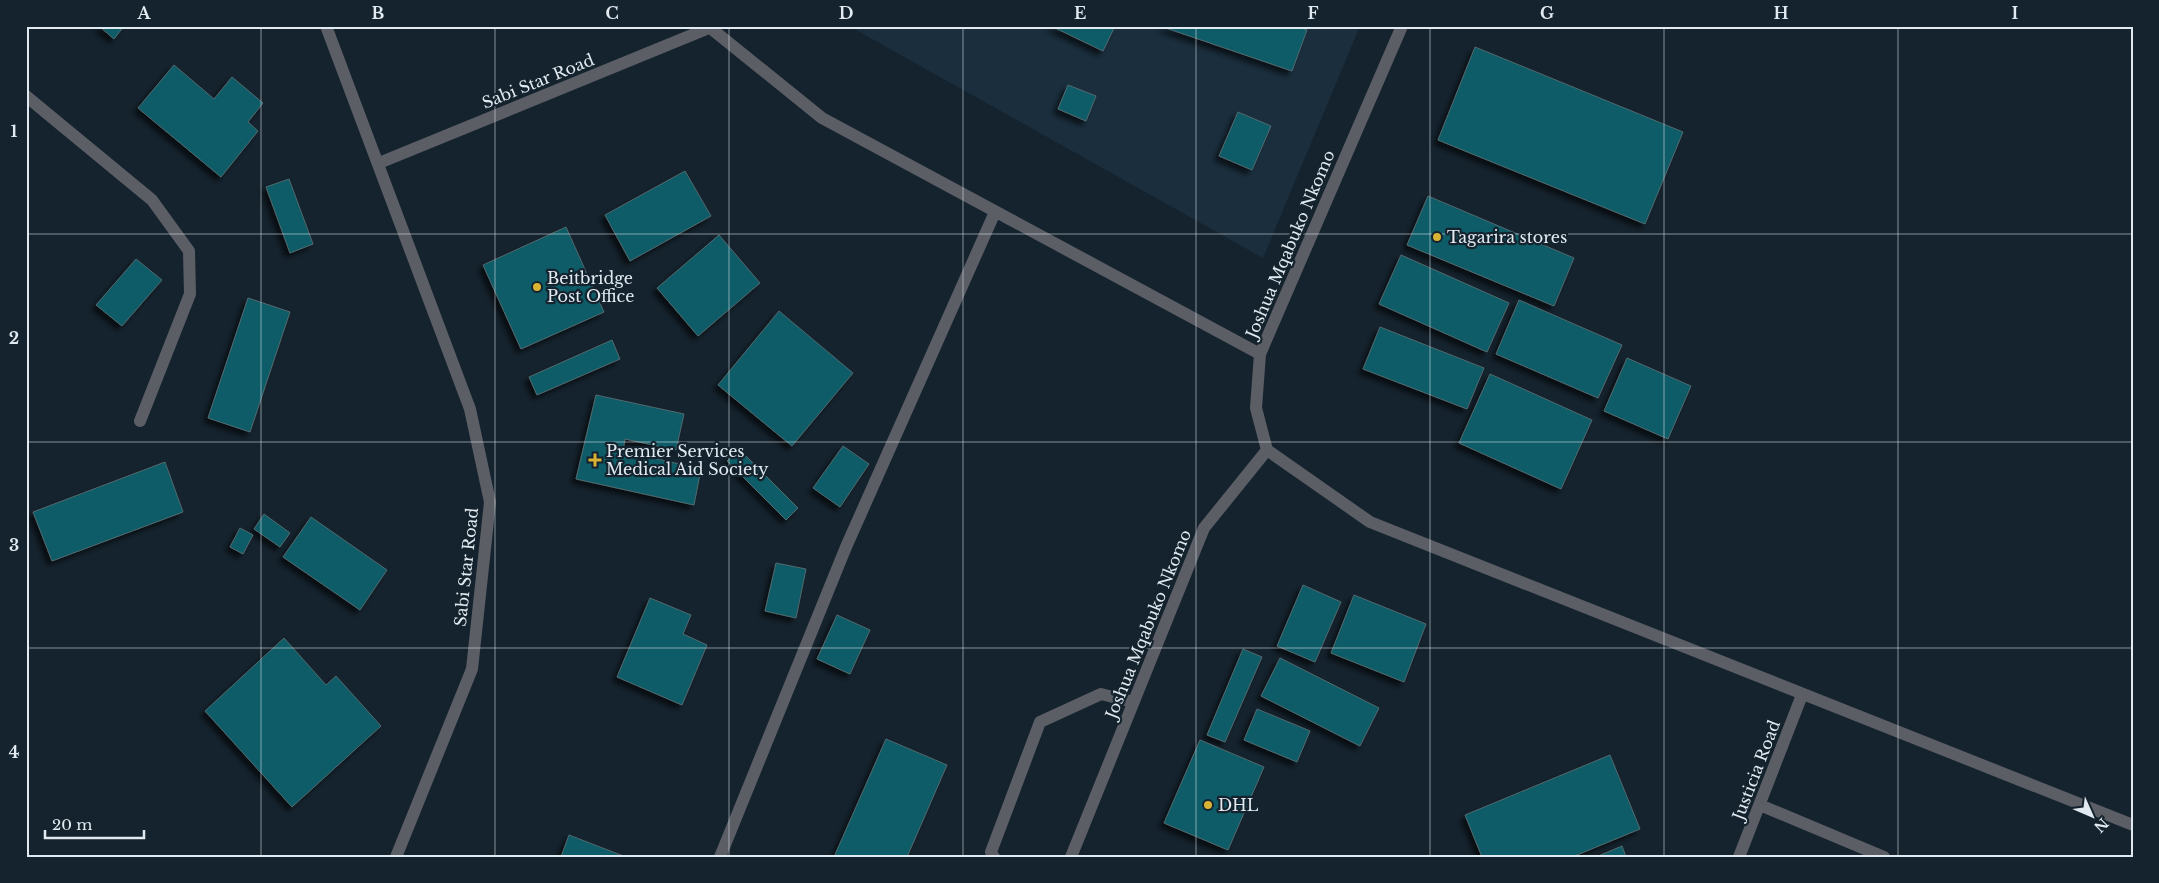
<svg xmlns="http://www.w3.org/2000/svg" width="2159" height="883" viewBox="0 0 2159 883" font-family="'Libre Baskerville',serif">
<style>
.built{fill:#1a2e3d}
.building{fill:#085b68;stroke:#536a6e;filter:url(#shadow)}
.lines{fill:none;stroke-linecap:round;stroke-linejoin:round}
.minor{stroke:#5c5e66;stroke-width:12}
.grid{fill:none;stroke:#e1eaf1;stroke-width:1;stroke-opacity:0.55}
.poi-dot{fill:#d9b334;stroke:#15232e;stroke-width:2}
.labels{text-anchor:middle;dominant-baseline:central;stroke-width:4.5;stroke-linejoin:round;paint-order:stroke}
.street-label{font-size:16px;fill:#e1eaf1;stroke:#15232e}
.poi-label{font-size:16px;fill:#e1eaf1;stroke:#15232e;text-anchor:start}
.neatline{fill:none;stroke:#e1eaf1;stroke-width:2}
.grid-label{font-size:16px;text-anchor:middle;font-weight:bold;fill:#e1eaf1}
</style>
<defs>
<filter id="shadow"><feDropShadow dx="-4.5" dy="4.5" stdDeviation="2.5" flood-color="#0009"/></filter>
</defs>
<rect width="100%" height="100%" fill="#15232e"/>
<path class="built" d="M 849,26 L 1360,26 L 1263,258 Z"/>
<path class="building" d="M 99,26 L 124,26 L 114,39 Z
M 1051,26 L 1115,26 L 1103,51 Z
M 1296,26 L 1307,30 L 1292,71 L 1163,27 Z
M 1475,47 L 1683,132 L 1645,224 L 1438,140 Z
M 174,65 L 214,99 L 232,77 L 263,103 L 248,122 L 258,131 L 221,177 L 138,108 Z
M 1068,85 L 1096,96 L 1086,121 L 1058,109 Z
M 1238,112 L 1271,126 L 1252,170 L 1219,156 Z
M 685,171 L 711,216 L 630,261 L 605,215 Z
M 289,179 L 313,244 L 290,253 L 266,187 Z
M 1428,196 L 1574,258 L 1554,306 L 1407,245 Z
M 566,227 L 604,312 L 521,349 L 483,265 Z
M 719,235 L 760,283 L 698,336 L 657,288 Z
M 1401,255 L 1509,303 L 1487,352 L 1379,304 Z
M 136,259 L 162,280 L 122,326 L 96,305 Z
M 248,298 L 290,312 L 250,432 L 208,418 Z
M 1519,300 L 1622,345 L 1598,398 L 1496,354 Z
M 779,311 L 853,373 L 792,446 L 718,385 Z
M 1380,327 L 1484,368 L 1467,409 L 1363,369 Z
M 612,340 L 620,359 L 537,395 L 529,377 Z
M 1627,358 L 1691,386 L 1668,439 L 1604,411 Z
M 1490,374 L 1592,420 L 1561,489 L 1459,443 Z
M 596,395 L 684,414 L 676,450 L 625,439 L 623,451 L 701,469 L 694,505 L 576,479 Z
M 843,446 L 869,464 L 840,507 L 813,488 Z
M 739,449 L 798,508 L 786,520 L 727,461 Z
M 165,462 L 183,512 L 52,561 L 33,512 Z
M 264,514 L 290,533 L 280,547 L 254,529 Z
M 311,517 L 387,570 L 360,610 L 283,557 Z
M 240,528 L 253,535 L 243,554 L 230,547 Z
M 776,563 L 806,569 L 796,618 L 765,611 Z
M 1303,585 L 1341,602 L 1315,662 L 1277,646 Z
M 1354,595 L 1426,624 L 1404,682 L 1331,653 Z
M 650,598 L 691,615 L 683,634 L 707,645 L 682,705 L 617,677 Z
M 837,615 L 870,630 L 850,674 L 817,659 Z
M 284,638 L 326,685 L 336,676 L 381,726 L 292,807 L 205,711 Z
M 1243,649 L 1262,657 L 1225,742 L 1207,735 Z
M 1280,658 L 1379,708 L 1360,746 L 1261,696 Z
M 1257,709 L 1310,731 L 1297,762 L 1244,740 Z
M 886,739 L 947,765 L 907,857 L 834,857 Z
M 1200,740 L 1264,767 L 1228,850 L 1164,823 Z
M 1610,755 L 1640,829 L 1572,857 L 1482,857 L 1465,815 Z
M 569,835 L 626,857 L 561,857 Z
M 1622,846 L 1626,857 L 1596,857 Z"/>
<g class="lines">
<path class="minor" d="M 326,26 L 470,409 L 490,502 L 472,669 L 396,857
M 708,26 L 822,118 L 1260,354
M 26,96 L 152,200 L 189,251 L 190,294 L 140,421
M 379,163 L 709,28
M 1267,450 L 1370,522 L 2133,825
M 1267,450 L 1256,408 L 1260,354 L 1402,26
M 1760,805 L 1884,857
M 720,857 L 846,547 L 995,212
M 994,857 L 991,852 L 1040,722 L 1101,694 L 1133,702
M 1071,857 L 1204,528 L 1267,450
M 1739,857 L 1802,695"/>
</g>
<path class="grid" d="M 261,26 L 261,857M 495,26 L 495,857M 729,26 L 729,857M 963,26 L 963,857M 1196,26 L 1196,857M 1430,26 L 1430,857M 1664,26 L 1664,857M 1898,26 L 1898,857M 26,234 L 2133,234M 26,442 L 2133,442M 26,648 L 2133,648"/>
<g class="poi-dot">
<circle cx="1437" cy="237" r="5"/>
<circle cx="537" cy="287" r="5"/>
<path d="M592.5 452.5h5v5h5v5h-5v5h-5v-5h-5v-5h5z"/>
<circle cx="1208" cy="805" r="5"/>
</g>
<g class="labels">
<g class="street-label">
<text transform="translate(538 81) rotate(-22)">Sabi Star Road</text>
<text transform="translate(1290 244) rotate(-67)">Joshua Mqabuko Nkomo</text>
<text transform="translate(466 567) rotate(-84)">Sabi Star Road</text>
<text transform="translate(1148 624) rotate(-68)">Joshua Mqabuko Nkomo</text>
<text transform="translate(1756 770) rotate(-69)">Justicia Road</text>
</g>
<g class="poi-label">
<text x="1447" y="237">Tagarira stores</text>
<text x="547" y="278">Beitbridge<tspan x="547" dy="18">Post Office</tspan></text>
<text x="606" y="451">Premier Services<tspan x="606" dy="18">Medical Aid Society</tspan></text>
<text x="1218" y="805">DHL</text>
</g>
</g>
<rect width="2159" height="883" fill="none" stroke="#15232e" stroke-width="55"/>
<g transform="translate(2092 816) rotate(135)" stroke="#15232e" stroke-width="4" paint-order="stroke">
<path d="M0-4L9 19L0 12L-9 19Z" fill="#e1eaf1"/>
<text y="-8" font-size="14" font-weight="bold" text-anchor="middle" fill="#e1eaf1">N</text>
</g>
<path d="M45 830v8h99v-8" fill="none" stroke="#e1eaf1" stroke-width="2.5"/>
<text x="52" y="830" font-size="15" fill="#e1eaf1" stroke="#15232e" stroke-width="4" paint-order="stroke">20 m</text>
<rect x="28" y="28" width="2104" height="828" class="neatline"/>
<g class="grid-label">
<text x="144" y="19">A</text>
<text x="378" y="19">B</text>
<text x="612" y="19">C</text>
<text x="846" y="19">D</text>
<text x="1080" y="19">E</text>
<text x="1313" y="19">F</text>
<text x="1547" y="19">G</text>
<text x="1781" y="19">H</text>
<text x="2015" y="19">I</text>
<text x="14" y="137">1</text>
<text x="14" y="344">2</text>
<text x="14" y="551">3</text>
<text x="14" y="758">4</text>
</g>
</svg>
